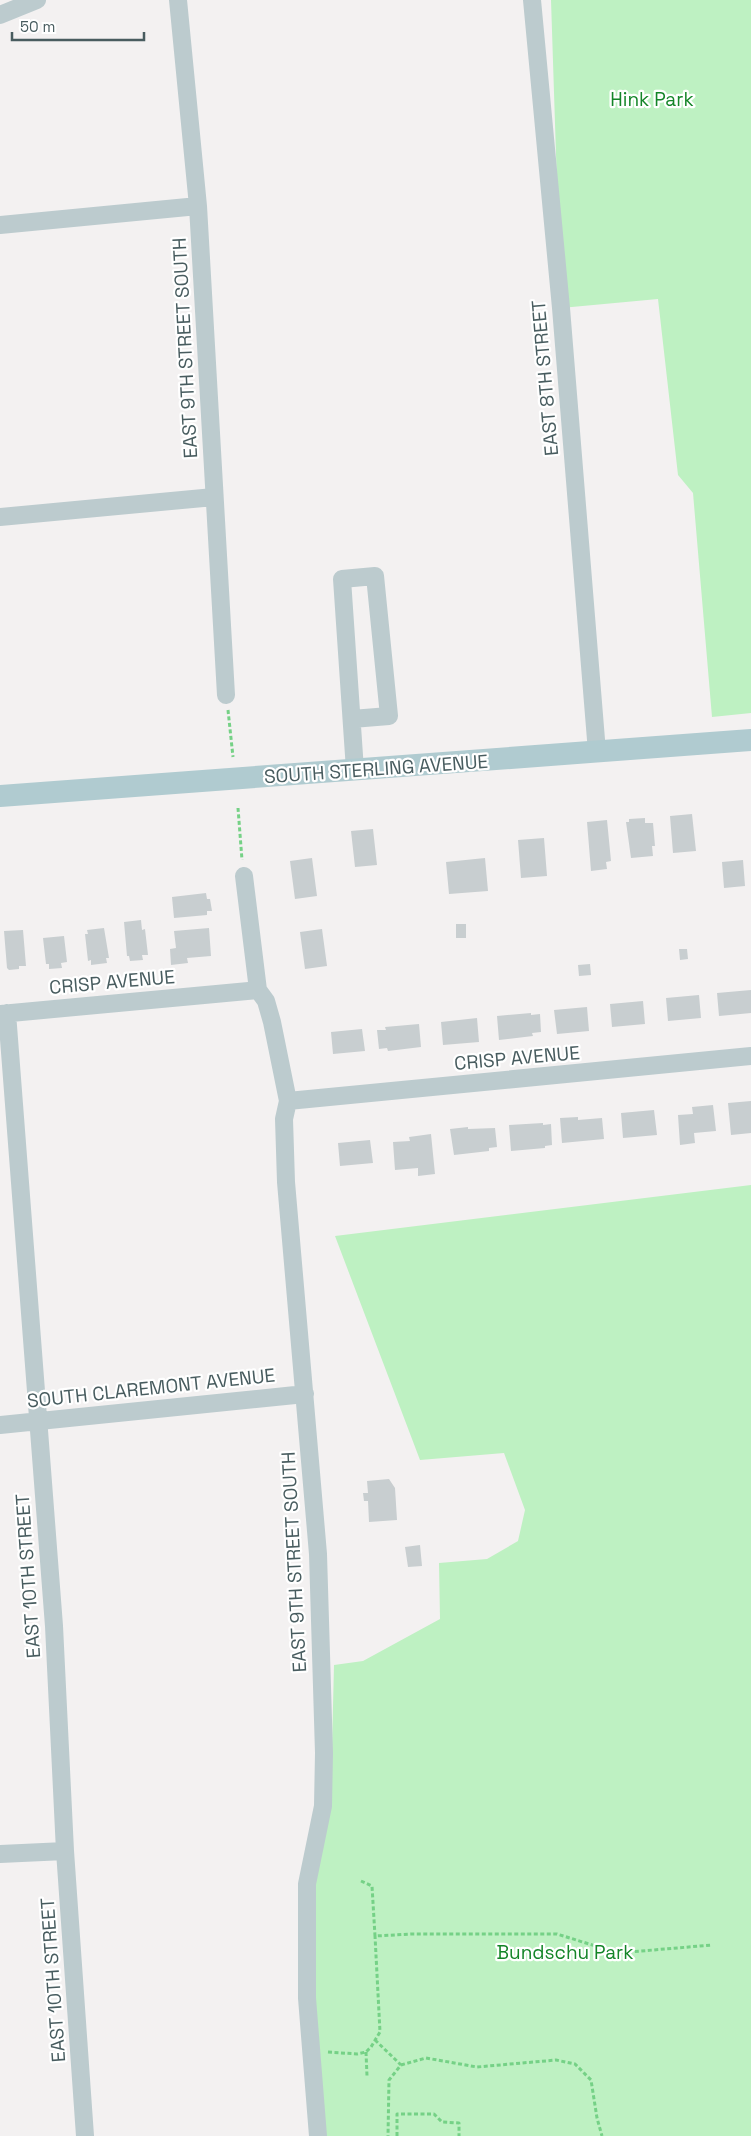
<svg xmlns="http://www.w3.org/2000/svg" width="751" height="2136" viewBox="0 0 751 2136" font-family="'Space Grotesk',sans-serif">
<style>
.green{fill:#bef1c2}
.building{fill:#c8ced0}
.lines{fill:none;stroke-linecap:round;stroke-linejoin:round}
.path{stroke:#75d186;stroke-width:3;stroke-dasharray:4 2.5;stroke-linecap:butt}
.minor{stroke:#bccbce;stroke-width:18}
.major{stroke:#b0cbd0;stroke-width:22}
.labels{text-anchor:middle;dominant-baseline:central;stroke-width:4.5;stroke-linejoin:round;paint-order:stroke}
.park-label{font-size:19px;fill:#148528;stroke:#fff}
.street-label{font-size:19px;fill:#485c5f;stroke:#fff}
</style>
<rect width="100%" height="100%" fill="#f3f1f1"/>
<path class="green" d="M 551,0 L 751,0 L 751,713 L 712,717 L 693,493 L 678,475 L 658,299 L 561,308 Z
M 751,1185 L 751,2136 L 325,2136 L 315,2012 L 314,1881 L 331,1789 L 334,1665 L 363,1661 L 440,1619 L 439,1563 L 487,1559 L 518,1541 L 525,1510 L 504,1453 L 420,1460 L 335,1236 Z"/>
<path class="building" d="M 692,814 L 696,851 L 673,853 L 670,816 Z
M 645,818 L 645,823 L 653,823 L 655,846 L 652,846 L 653,856 L 631,858 L 626,822 L 629,822 L 629,819 Z
M 607,820 L 611,861 L 606,862 L 607,869 L 591,871 L 587,822 Z
M 373,829 L 377,865 L 355,867 L 351,831 Z
M 544,838 L 547,876 L 521,878 L 518,840 Z
M 312,858 L 317,896 L 295,899 L 290,861 Z
M 485,858 L 488,891 L 449,894 L 446,862 Z
M 743,860 L 745,886 L 724,888 L 722,862 Z
M 206,893 L 207,899 L 210,899 L 212,911 L 207,911 L 207,915 L 174,918 L 172,897 Z
M 141,920 L 142,930 L 145,929 L 148,955 L 142,955 L 143,960 L 130,961 L 129,956 L 127,956 L 124,922 Z
M 456,924 L 466,924 L 466,938 L 456,938 Z
M 104,928 L 109,958 L 106,958 L 107,963 L 91,965 L 91,960 L 88,961 L 85,934 L 88,934 L 87,930 Z
M 209,928 L 211,956 L 187,958 L 188,963 L 171,965 L 170,949 L 176,948 L 174,931 Z
M 322,929 L 327,966 L 305,969 L 300,932 Z
M 23,930 L 26,966 L 19,966 L 19,969 L 9,970 L 7,968 L 4,931 Z
M 64,936 L 67,962 L 61,963 L 62,968 L 49,969 L 49,964 L 46,964 L 43,938 Z
M 679,949 L 687,949 L 688,959 L 680,960 Z
M 590,964 L 591,975 L 579,976 L 578,965 Z
M 751,990 L 751,1013 L 719,1016 L 717,993 Z
M 699,995 L 701,1018 L 668,1021 L 666,998 Z
M 643,1001 L 645,1024 L 612,1027 L 610,1004 Z
M 587,1007 L 589,1031 L 557,1034 L 554,1010 Z
M 531,1013 L 531,1015 L 540,1014 L 541,1032 L 532,1033 L 533,1036 L 499,1040 L 497,1016 Z
M 477,1018 L 479,1042 L 443,1045 L 441,1022 Z
M 419,1024 L 421,1047 L 388,1051 L 387,1048 L 379,1049 L 377,1030 L 386,1030 L 385,1027 Z
M 362,1029 L 365,1051 L 333,1054 L 331,1032 Z
M 751,1101 L 751,1133 L 731,1135 L 728,1103 Z
M 713,1105 L 716,1131 L 694,1133 L 695,1143 L 680,1145 L 678,1115 L 693,1114 L 692,1107 Z
M 654,1110 L 657,1135 L 623,1138 L 621,1113 Z
M 578,1117 L 578,1120 L 602,1118 L 604,1139 L 562,1143 L 560,1118 Z
M 543,1123 L 543,1125 L 551,1124 L 552,1145 L 545,1146 L 545,1148 L 511,1151 L 509,1125 Z
M 468,1127 L 468,1129 L 495,1128 L 497,1147 L 489,1148 L 489,1151 L 454,1155 L 450,1129 Z
M 431,1134 L 435,1174 L 418,1176 L 418,1168 L 395,1170 L 393,1142 L 410,1141 L 409,1137 Z
M 370,1140 L 373,1163 L 340,1166 L 338,1143 Z
M 389,1479 L 395,1488 L 397,1520 L 369,1522 L 368,1501 L 364,1501 L 363,1493 L 368,1493 L 367,1481 Z
M 420,1545 L 422,1566 L 408,1567 L 405,1547 Z"/>
<g class="lines">
<path class="path" d="M 228,710 L 233,757
M 238,808 L 242,860
M 361,1881 L 372,1886 L 375,1936 L 412,1934 L 557,1934 L 618,1953 L 712,1945
M 375,2040 L 401,2065 L 389,2080 L 388,2136
M 328,2052 L 357,2054 L 366,2052 L 371,2047 L 380,2032 L 375,1936
M 366,2052 L 367,2076
M 401,2065 L 426,2058 L 477,2067 L 556,2060 L 575,2064 L 591,2080 L 597,2118 L 602,2136
M 397,2136 L 397,2114 L 434,2114 L 442,2122 L 459,2123 L 459,2136"/>
<path class="minor" d="M 178,0 L 198,206 L 226,695
M 532,0 L 561,308 L 597,752
M 0,15 L 37,0
M 0,225 L 198,206
M 0,517 L 214,497
M 352,719 L 389,716 L 375,576 L 342,579 L 355,770
M 244,876 L 258,990 L 266,1001 L 272,1022 L 288,1101 L 284,1119 L 286,1182 L 318,1554 L 324,1753 L 323,1806 L 307,1884 L 307,1998 L 318,2136
M 7,1013 L 54,1626 L 65,1851 L 85,2136
M 0,1014 L 258,990
M 288,1101 L 751,1056
M 0,1425 L 305,1394
M 0,1854 L 65,1851"/>
<path class="major" d="M 0,796 L 751,740"/>
</g>
<g class="labels">
<g class="park-label">
<text x="652" y="99">Hink Park</text>
<text x="565" y="1952">Bundschu Park</text>
</g>
<g class="street-label">
<text transform="translate(185 348) rotate(-93)">EAST 9TH STREET SOUTH</text>
<text transform="translate(545 378) rotate(-95)">EAST 8TH STREET</text>
<text transform="translate(376 769) rotate(-4)">SOUTH STERLING AVENUE</text>
<text transform="translate(112 982) rotate(-5)">CRISP AVENUE</text>
<text transform="translate(517 1058) rotate(-5)">CRISP AVENUE</text>
<text transform="translate(151 1388) rotate(-6)">SOUTH CLAREMONT AVENUE</text>
<text transform="translate(294 1562) rotate(-93)">EAST 9TH STREET SOUTH</text>
<text transform="translate(28 1576) rotate(-94)">EAST 10TH STREET</text>
<text transform="translate(53 1980) rotate(-94)">EAST 10TH STREET</text>
</g>
</g>
<path d="M12 32v8h132v-8" fill="none" stroke="#485c5f" stroke-width="2.5"/>
<text x="20" y="32" font-size="15" fill="#485c5f" stroke="#ffffff" stroke-width="4" paint-order="stroke">50 m</text>
</svg>
